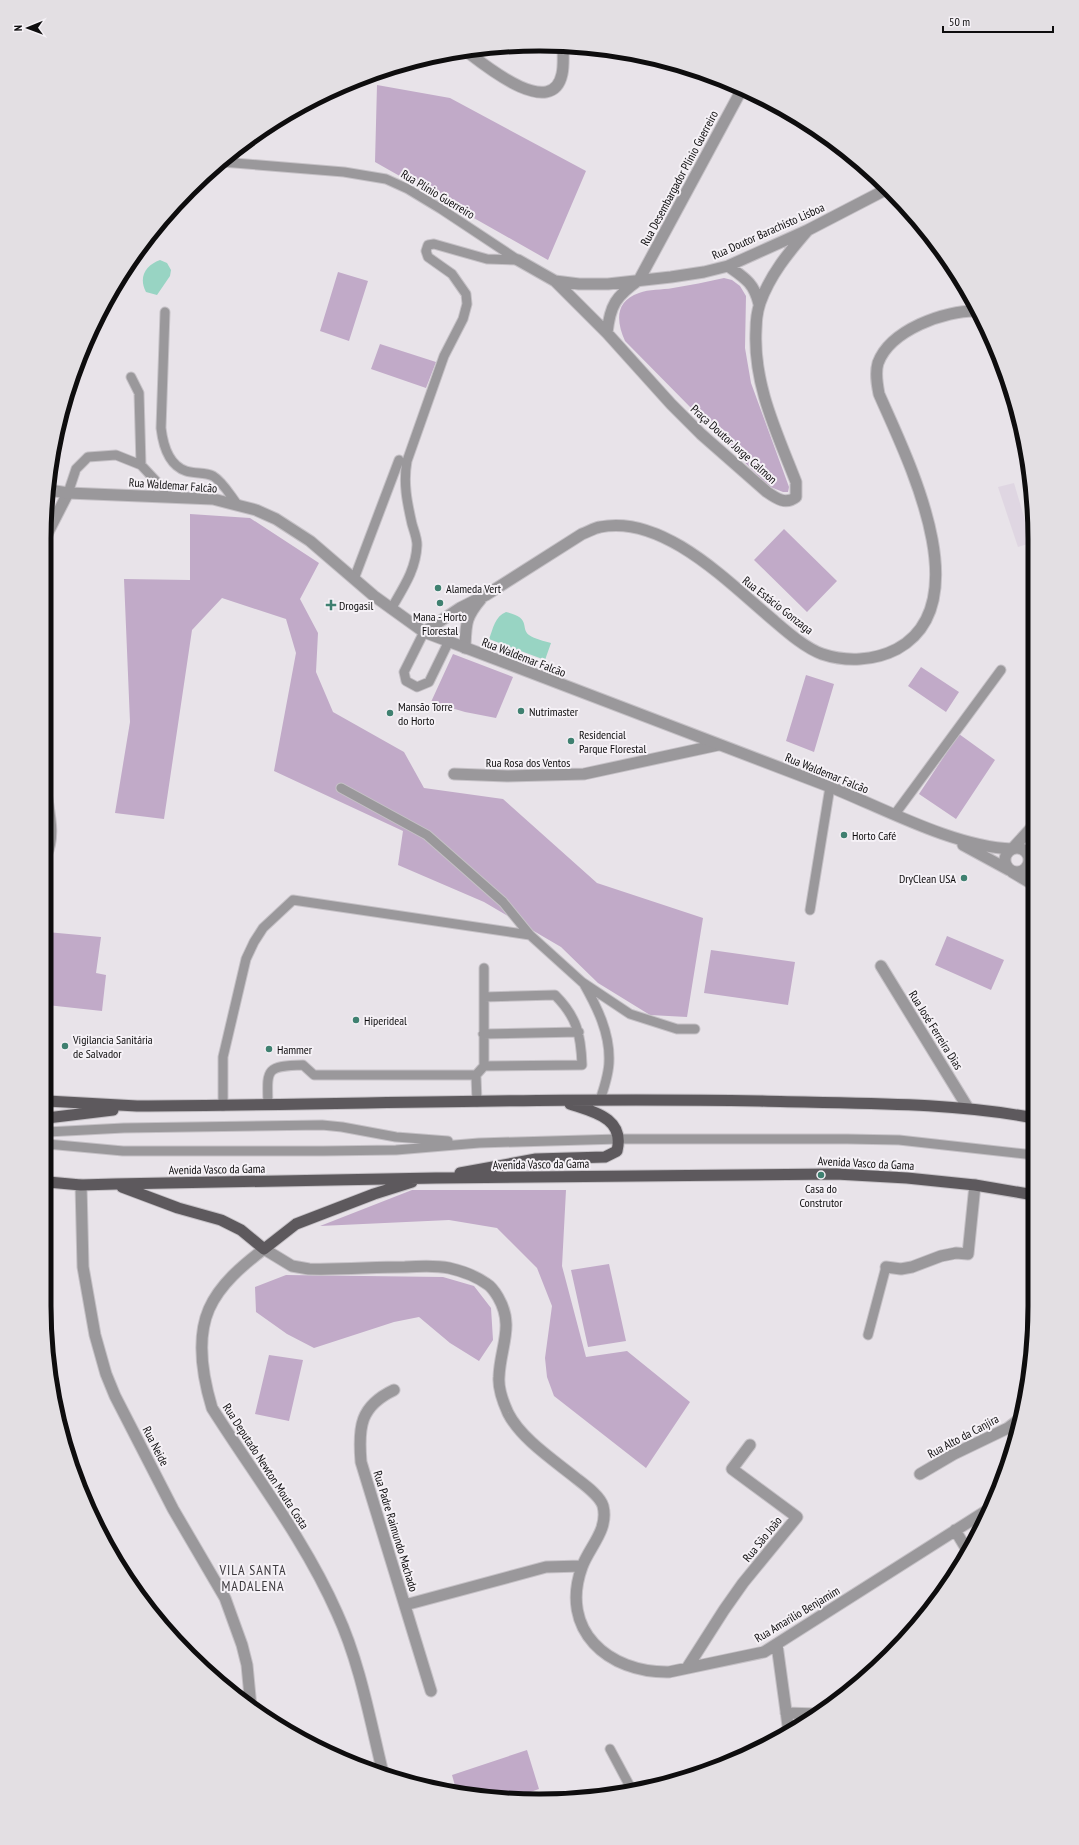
<svg xmlns="http://www.w3.org/2000/svg" width="1079" height="1845" viewBox="0 0 1079 1845" font-family="'PT Sans Narrow',sans-serif">
<style>
.built{fill:#dfd6e2}
.green{fill:#c1aac8}
.water{fill:#98d4c3}
.lines{fill:none;stroke-linecap:round;stroke-linejoin:round}
.service-casing{stroke:#c5c1c6;stroke-width:11}
.minor-casing{stroke:#c5c1c6;stroke-width:13}
.tertiary-casing{stroke:#c5c1c6;stroke-width:13}
.primary-casing{stroke:#c5c1c6;stroke-width:13}
.service{stroke:#9a989b;stroke-width:9}
.minor{stroke:#9a989b;stroke-width:11}
.tertiary{stroke:#9a989b;stroke-width:11}
.primary{stroke:#5d595d;stroke-width:11}
.poi-dot{fill:#3f8070;stroke:#f5f1f6;stroke-width:1.5}
.labels{text-anchor:middle;dominant-baseline:central;stroke-width:4;stroke-linejoin:round;paint-order:stroke}
.street-label{font-size:12px;fill:#0e0d0e;stroke:#f5f1f6}
.poi-label{font-size:12px;fill:#0e0d0e;stroke:#f5f1f6;text-anchor:start}
.quarter-label{font-size:14px;letter-spacing:1px;fill:#3c393d;stroke:#f5f1f6}
.rim{fill:none;stroke:#0e0d0e;stroke-width:5}
</style>
<rect width="100%" height="100%" fill="#e8e3e9"/>
<path class="built" d="M 1014,483 L 1027,527 L 1034,524 L 1034,542 L 1018,547 L 998,487 Z"/>
<path class="green" d="M 377,85 L 450,98 L 586,171 L 548,260 L 375,162 Z
M 338,272 L 368,281 L 349,341 L 320,331 Z
M 724,278 L 732,280 L 740,286 L 746,296 L 745,348 L 751,383 L 789,487 L 788,492 L 783,492 L 768,486 L 625,341 C 616,321 615,301 639,293 C 649,289 662,290 673,288 C 690,285 707,282 724,278 Z
M 380,344 L 436,362 L 426,388 L 371,369 Z
M 190,514 L 250,518 L 319,563 L 300,599 L 318,633 L 316,672 L 333,712 L 404,752 L 424,788 L 503,799 L 597,883 L 703,918 L 687,1017 L 650,1015 L 598,983 L 561,947 L 484,902 L 398,865 L 403,831 L 274,771 L 296,653 L 286,619 L 222,598 L 192,630 L 164,819 L 115,813 L 130,722 L 124,579 L 190,580 Z
M 784,529 L 837,581 L 807,612 L 754,560 Z
M 453,654 L 513,677 L 496,718 L 465,712 L 431,702 Z
M 921,667 L 959,692 L 946,712 L 908,686 Z
M 806,675 L 834,684 L 814,752 L 786,741 Z
M 959,734 L 995,760 L 956,819 L 919,794 Z
M 47,932 L 101,937 L 96,973 L 106,975 L 102,1011 L 47,1005 Z
M 947,936 L 1004,960 L 991,990 L 935,965 Z
M 711,950 L 795,962 L 788,1005 L 704,993 Z
M 412,1190 L 566,1190 L 562,1266 L 586,1357 L 627,1351 L 690,1402 L 646,1468 L 554,1396 L 547,1377 L 545,1358 L 552,1306 L 537,1268 L 497,1228 L 449,1220 L 320,1226 Z
M 609,1264 L 626,1341 L 588,1347 L 571,1270 Z
M 286,1275 L 443,1277 L 474,1286 L 491,1308 L 493,1340 L 479,1361 L 450,1343 L 419,1317 L 394,1322 L 314,1348 L 287,1334 L 256,1312 L 255,1287 Z
M 269,1355 L 303,1360 L 289,1421 L 255,1414 Z
M 527,1750 L 539,1789 L 513,1798 L 475,1797 L 457,1793 L 452,1775 Z"/>
<path class="water" d="M 160,260 L 167,263 L 171,270 L 170,276 L 157,295 L 146,292 C 138,277 146,265 160,260 Z
M 506,612 C 532,618 520,628 529,635 C 535,639 544,641 551,643 L 545,660 L 489,639 C 493,629 495,616 506,612 Z"/>
<g class="lines">
<defs>
<path id="service" d="M 222,162 L 344,172 L 386,179 L 408,189 L 441,209 L 518,260
M 165,312 L 161,428 C 163,445 168,465 186,471 C 195,474 205,472 213,476 C 223,482 230,495 237,504
M 131,377 L 139,393 L 141,465
M 68,493 L 76,469 L 88,457 L 116,455 L 141,465 L 171,497
M 354,579 L 399,460
M 391,609 C 403,588 416,570 417,545 C 417,538 414,531 412,524 C 407,502 403,483 407,461 L 444,356 L 463,319 L 467,304 L 466,294 L 452,274 L 428,257 L 426,251 L 428,245 L 434,244 L 487,259 L 518,260
M 424,632 L 404,672 L 406,681 L 417,687 L 429,682 L 449,641
M 341,788 L 427,835 L 503,902 L 530,935
M 895,814 L 1001,670
M 810,910 L 830,787
M 484,968 L 484,1066
M 584,984 C 597,1007 610,1033 609,1061 C 609,1074 604,1088 600,1100
M 483,1034 L 579,1032
M 476,1075 L 484,1066 L 582,1065 C 581,1035 577,1017 555,995 L 484,997
M 268,1105 C 267,1069 265,1066 303,1065 L 314,1075 L 476,1075 L 477,1102
M 223,1106 L 223,1057 L 246,959 L 254,942 L 263,928 L 293,900 L 530,935 L 582,982 L 630,1014 L 677,1029 L 695,1029
M 47,1132 L 124,1128 L 322,1125 L 342,1127 L 396,1137 L 448,1141
M 47,1144 L 123,1151 L 323,1151 L 396,1150 L 479,1143 L 619,1139 L 847,1139 L 899,1140 L 1034,1155
M 868,1335 L 886,1267
M 610,1749 L 633,1792"/>
<path id="minor" d="M 466,51 C 483,64 552,121 562,74 C 564,65 563,55 563,46
M 518,260 L 555,281 L 607,333 L 671,404 L 701,434 L 767,492 C 777,499 786,505 796,497 L 796,482 C 777,433 753,384 756,330 C 756,322 757,312 760,303 C 770,275 788,253 808,230
M 728,266 C 745,278 754,283 759,304
M 555,281 L 579,284 L 608,284 L 671,277 L 704,272 L 728,266 L 808,230 L 889,188
M 607,333 C 610,305 616,296 639,280 L 742,89
M 45,538 L 68,493
M 424,632 L 460,608 L 486,595 L 582,534 C 588,532 594,528 600,527 C 663,514 728,582 772,619 C 786,631 805,648 822,654 C 846,662 874,661 897,649 C 981,603 906,456 879,394 C 877,384 875,373 878,363 C 890,330 945,310 977,311
M 465,648 C 466,624 465,618 481,599
M 454,774 L 507,776 L 584,774 L 718,745
M 46,793 C 49,814 55,836 46,855
M 1013,848 L 1034,825
M 1029,855 L 1034,843
M 881,966 L 968,1108
M 81,1185 L 83,1267 L 95,1335 L 106,1374 L 115,1396 L 173,1509 L 225,1598 L 242,1645 L 247,1665 L 251,1707
M 886,1267 L 901,1269 L 912,1267 L 941,1256 L 956,1253 L 968,1254 L 975,1185
M 394,1390 C 360,1406 358,1427 361,1462 L 431,1691
M 920,1474 L 954,1454 L 1008,1428 L 1017,1421
M 955,1530 L 967,1550
M 405,1605 L 546,1567 L 582,1566
M 777,1645 L 789,1733
M 687,1668 L 724,1610 L 743,1583 L 797,1517 L 732,1469 L 750,1445
M 786,1713 L 817,1714
M 383,1773 C 370,1720 360,1663 337,1613 C 305,1540 255,1476 212,1408 C 203,1378 196,1339 209,1309 C 220,1284 243,1265 264,1249 L 292,1266 L 309,1269 C 341,1270 373,1267 405,1267 C 419,1266 435,1265 449,1268 C 462,1271 476,1276 487,1284 C 492,1287 495,1292 498,1297 C 515,1326 500,1347 499,1377 C 498,1389 503,1402 508,1413 C 521,1439 555,1461 577,1479 C 586,1486 600,1496 603,1506 C 609,1530 589,1547 582,1567 C 559,1630 608,1673 669,1672 L 764,1652 L 986,1511"/>
<path id="tertiary" d="M 49,490 L 68,493 L 213,499 L 256,510 L 276,519 L 310,541 L 374,596 L 424,632 C 559,683 694,735 828,786 C 883,808 954,847 1012,849
M 963,845 L 1009,870
M1005 860a12 12 0 1 1 24 0a12 12 0 1 1-24 0Z
M 1012,872 L 1034,885"/>
<path id="primary" d="M 47,1101 L 137,1106 C 344,1105 552,1097 760,1101 C 851,1104 943,1101 1034,1118
M 47,1118 L 113,1110
M 460,1173 L 536,1159 L 605,1157 L 617,1151 C 625,1118 594,1112 570,1104
M 48,1182 L 81,1185 L 115,1184 L 436,1178 L 836,1174 L 907,1178 L 975,1185 L 1034,1195
M 122,1187 L 178,1208 L 221,1220 L 241,1230 L 264,1249 L 296,1224 L 374,1194 L 412,1182"/>
</defs>
<use href="#service" class="service-casing"/>
<use href="#minor" class="minor-casing"/>
<use href="#tertiary" class="tertiary-casing"/>
<use href="#primary" class="primary-casing"/>
<use href="#service" class="service"/>
<use href="#minor" class="minor"/>
<use href="#tertiary" class="tertiary"/>
<use href="#primary" class="primary"/>
</g>
<g class="poi-dot">
<circle cx="438" cy="588" r="4"/>
<circle cx="440" cy="603" r="4"/>
<path d="M329 599h4v4h4v4h-4v4h-4v-4h-4v-4h4z"/>
<circle cx="521" cy="711" r="4"/>
<circle cx="390" cy="713" r="4"/>
<circle cx="571" cy="741" r="4"/>
<circle cx="844" cy="835" r="4"/>
<circle cx="964" cy="878" r="4"/>
<circle cx="356" cy="1020" r="4"/>
<circle cx="65" cy="1046" r="4"/>
<circle cx="269" cy="1049" r="4"/>
<circle cx="821" cy="1175" r="4"/>
</g>
<g class="labels">
<g class="street-label">
<text transform="translate(679 178) rotate(-62)">Rua Desembargador Plínio Guerreiro</text>
<text transform="translate(438 194) rotate(31)">Rua Plínio Guerreiro</text>
<text transform="translate(768 231) rotate(-24)">Rua Doutor Barachisto Lisboa</text>
<text transform="translate(734 444) rotate(42)">Praça Doutor Jorge Calmon</text>
<text transform="translate(173 485) rotate(4)">Rua Waldemar Falcão</text>
<text transform="translate(778 605) rotate(38)">Rua Estácio Gonzaga</text>
<text transform="translate(524 657) rotate(21)">Rua Waldemar Falcão</text>
<text x="528" y="762">Rua Rosa dos Ventos</text>
<text transform="translate(827 773) rotate(22)">Rua Waldemar Falcão</text>
<text transform="translate(936 1030) rotate(58)">Rua José Ferreira Dias</text>
<text transform="translate(866 1163) rotate(3)">Avenida Vasco da Gama</text>
<text transform="translate(541 1164) rotate(-1)">Avenida Vasco da Gama</text>
<text transform="translate(217 1169) rotate(-1)">Avenida Vasco da Gama</text>
<text transform="translate(963 1436) rotate(-28)">Rua Alto da Canjira</text>
<text transform="translate(156 1446) rotate(63)">Rua Neide</text>
<text transform="translate(266 1466) rotate(57)">Rua Deputado Newton Mouta Costa</text>
<text transform="translate(396 1531) rotate(73)">Rua Padre Raimundo Machado</text>
<text transform="translate(762 1539) rotate(-51)">Rua São João</text>
<text transform="translate(797 1614) rotate(-31)">Rua Amarilio Benjamim</text>
</g>
<g class="poi-label">
<text x="446" y="588">Alameda Vert</text>
<text x="339" y="605">Drogasil</text>
<text x="440" y="616" text-anchor="middle">Mana - Horto<tspan x="440" dy="14">Florestal</tspan></text>
<text x="398" y="706">Mansão Torre<tspan x="398" dy="14">do Horto</tspan></text>
<text x="529" y="711">Nutrimaster</text>
<text x="579" y="734">Residencial<tspan x="579" dy="14">Parque Florestal</tspan></text>
<text x="852" y="835">Horto Café</text>
<text x="956" y="878" text-anchor="end">DryClean USA</text>
<text x="364" y="1020">Hiperideal</text>
<text x="73" y="1039">Vigilancia Sanitária<tspan x="73" dy="14">de Salvador</tspan></text>
<text x="277" y="1049">Hammer</text>
<text x="821" y="1188" text-anchor="middle">Casa do<tspan x="821" dy="14">Construtor</tspan></text>
</g>
<g class="quarter-label">
<text x="253" y="1570">VILA SANTA<tspan x="253" dy="16">MADALENA</tspan></text>
</g>
</g>
<path d="M0 0H1079V1845H0ZM539 51H540A488 488 0 0 1 1028 539V1306A488 488 0 0 1 540 1794H539A488 488 0 0 1 51 1306V539A488 488 0 0 1 539 51Z" fill="#e3dfe3" fill-rule="evenodd"/>
<path class="rim" d="M539 51H540A488 488 0 0 1 1028 539V1306A488 488 0 0 1 540 1794H539A488 488 0 0 1 51 1306V539A488 488 0 0 1 539 51Z"/>
<g transform="translate(28 28) rotate(269)" stroke="#f5f1f6" stroke-width="3" paint-order="stroke">
<path d="M0-3L7 15L0 10L-7 15Z" fill="#0e0d0e"/>
<text y="-6" font-size="11" font-weight="bold" text-anchor="middle" fill="#0e0d0e">N</text>
</g>
<path d="M943 26v6h110v-6" fill="none" stroke="#0e0d0e" stroke-width="2"/>
<text x="949" y="26" font-size="12" fill="#0e0d0e" stroke="#f5f1f6" stroke-width="3" paint-order="stroke">50 m</text>
</svg>
